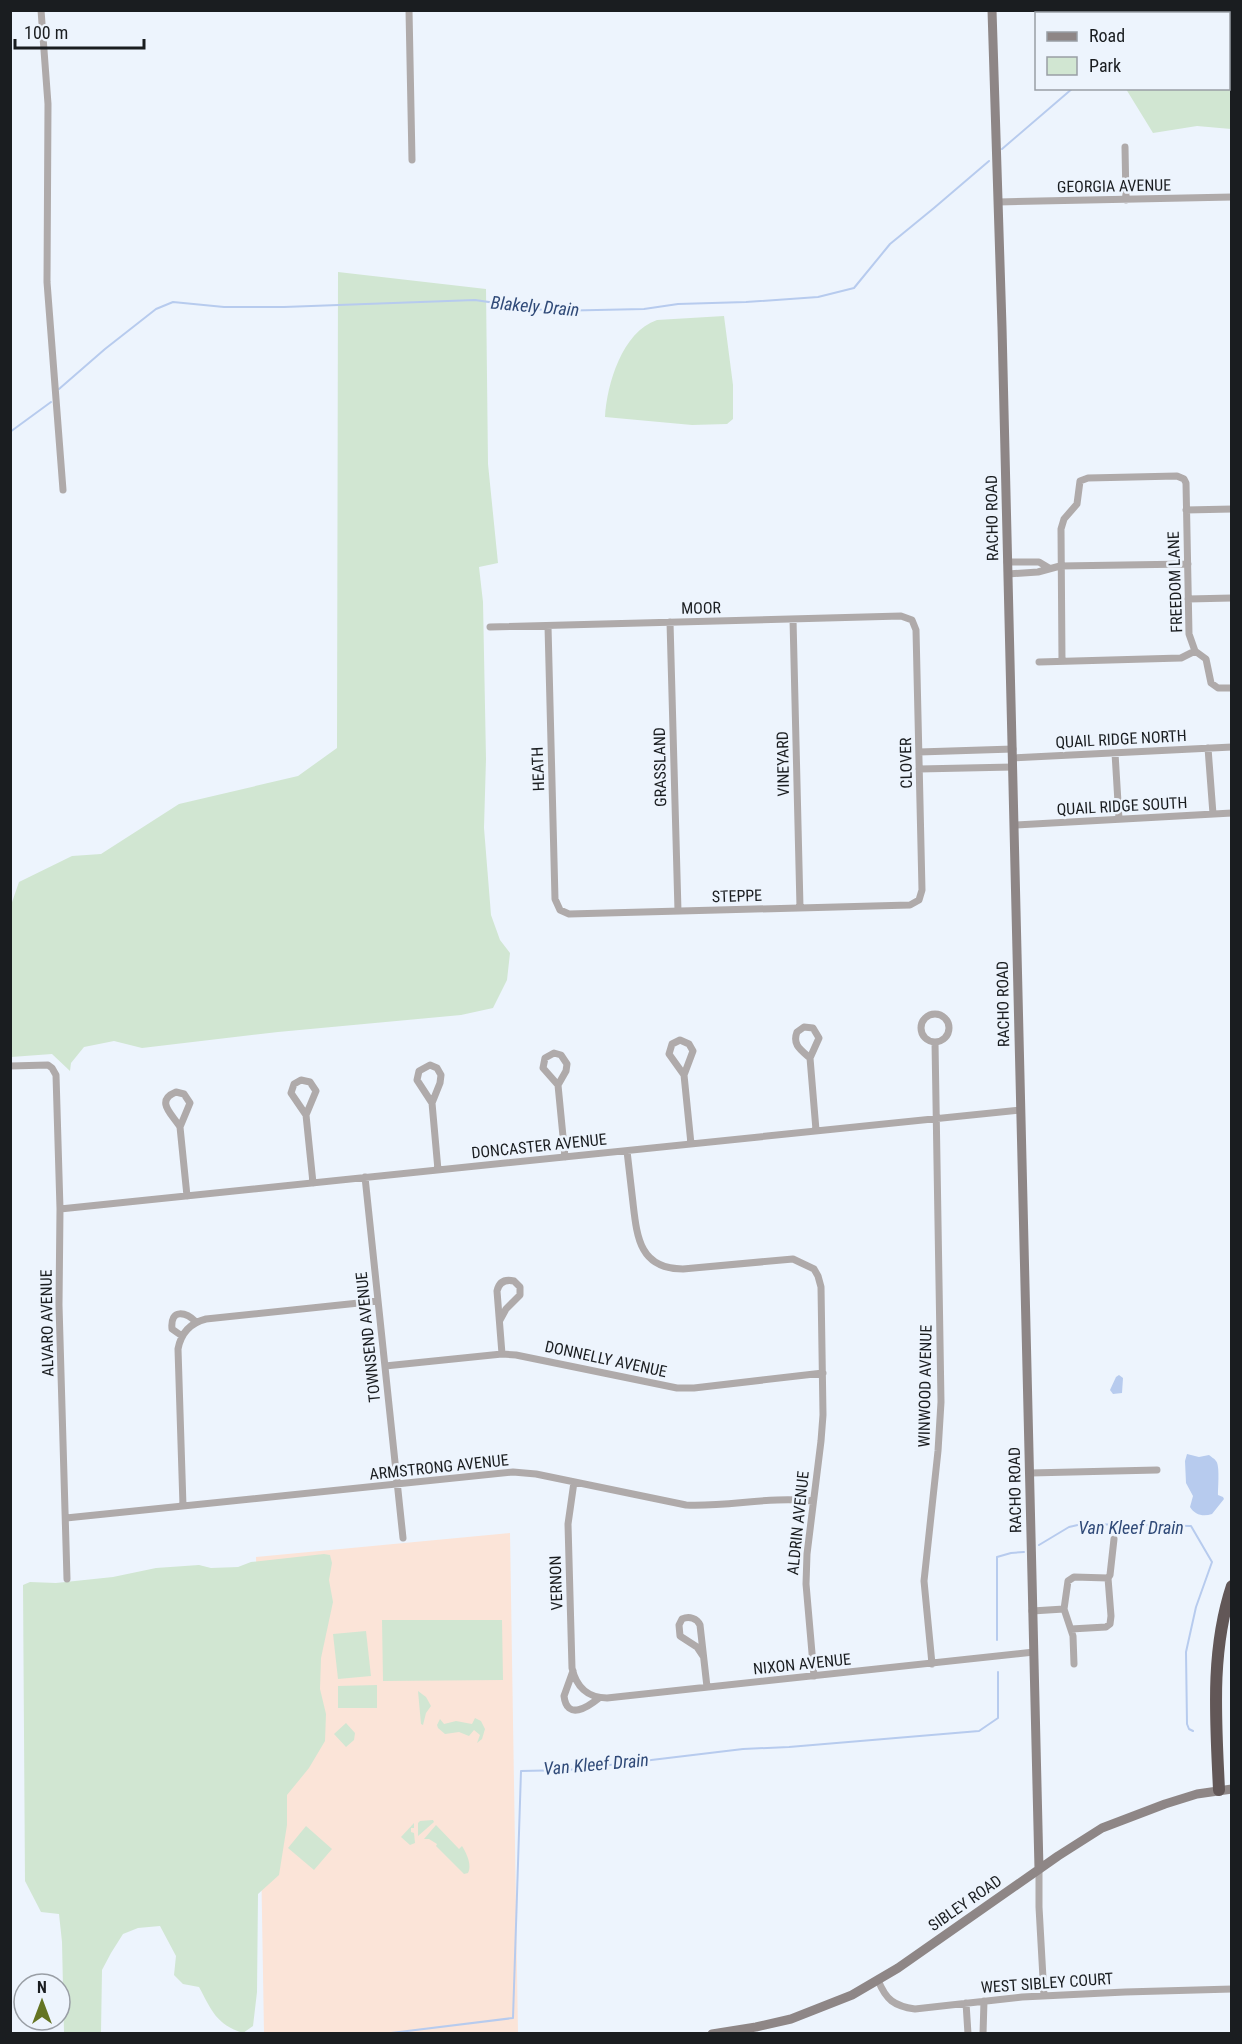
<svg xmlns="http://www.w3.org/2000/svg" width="1242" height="2044" viewBox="0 0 1242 2044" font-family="'Roboto Condensed',sans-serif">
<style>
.education{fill:#fbe4d8}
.green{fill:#d1e6d2}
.water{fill:#b7cbee}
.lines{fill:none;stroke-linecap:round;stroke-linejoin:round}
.stream{stroke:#b7cbee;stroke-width:2}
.street{stroke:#afaaaa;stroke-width:7}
.secondary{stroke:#8e8686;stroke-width:9}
.highway{stroke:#625757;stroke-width:12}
.labels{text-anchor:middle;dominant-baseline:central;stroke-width:5;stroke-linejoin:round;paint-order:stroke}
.street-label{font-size:16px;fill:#1a1d20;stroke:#edf4fd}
.water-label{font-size:18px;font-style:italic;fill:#304a78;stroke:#edf4fd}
</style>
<rect width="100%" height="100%" fill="#edf4fd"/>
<path class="education" d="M 510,1533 L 518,2033 L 264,2033 L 256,1557 Z"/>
<path class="green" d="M 1147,11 L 1231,11 L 1231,129 L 1197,126 L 1153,133 L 1126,89 L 1228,88 L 1228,14 L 1147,13 Z
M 338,272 L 486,289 L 488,464 L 498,563 L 479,567 L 483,602 L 486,759 L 484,828 L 491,915 L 500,940 L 510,953 L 507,980 L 493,1008 L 461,1015 L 278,1032 L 142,1048 L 114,1041 L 84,1047 L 71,1063 L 70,1071 L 52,1054 L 11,1057 L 10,908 L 19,882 L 72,856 L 101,854 L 179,804 L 298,776 L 337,748 Z
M 724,316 L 733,385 L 733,419 L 727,424 L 692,425 L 605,417 C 607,384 622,332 657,320 Z
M 324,1554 L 330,1555 L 332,1563 L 329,1580 L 333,1602 L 321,1658 L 320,1689 L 326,1714 L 325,1741 L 309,1768 L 287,1795 L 287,1825 L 279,1875 L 258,1894 L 257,1992 L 253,2026 L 243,2033 C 216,2024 212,2011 199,1987 L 183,1984 L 174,1975 L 176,1956 L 160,1926 L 138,1928 L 123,1934 L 111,1953 L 102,1970 L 101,2033 L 64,2033 L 62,1942 L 59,1914 L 41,1912 L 25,1881 L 23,1585 L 30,1582 L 56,1583 L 113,1577 L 156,1568 L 199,1565 L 211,1568 L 238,1567 L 251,1562 Z
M 382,1620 L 502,1620 L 503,1680 L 383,1681 Z
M 366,1631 L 371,1676 L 338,1679 L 333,1634 Z
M 377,1685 L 377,1708 L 338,1708 L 338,1686 Z
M 418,1691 L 426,1697 L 431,1706 L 426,1713 L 423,1725 L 421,1724 Z
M 475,1718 L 481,1721 L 485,1729 L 482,1739 L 477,1743 L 480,1735 L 474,1730 L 469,1736 L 459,1732 L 445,1734 L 438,1728 L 437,1725 L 440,1719 L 444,1724 L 456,1721 L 472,1724 Z
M 346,1723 L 355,1733 L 354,1740 L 346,1747 L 334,1734 Z
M 433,1820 L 434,1822 L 418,1836 L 418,1823 L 420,1821 Z
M 414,1823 L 414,1828 L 411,1828 L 411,1832 L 414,1833 L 415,1843 L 410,1845 L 401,1837 Z
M 436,1825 L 459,1849 L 462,1846 C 467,1854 472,1865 468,1873 L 464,1874 L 436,1846 L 437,1844 L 429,1839 L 424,1839 Z
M 306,1826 L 332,1849 L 314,1870 L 288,1848 Z"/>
<path class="water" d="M 1119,1375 L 1123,1378 L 1122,1393 L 1113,1394 L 1110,1390 L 1116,1377 Z
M 1187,1454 L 1199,1457 L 1209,1455 C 1211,1457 1214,1458 1216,1461 C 1220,1465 1218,1487 1218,1495 L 1223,1497 L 1224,1499 L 1212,1514 C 1203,1517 1195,1515 1190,1507 L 1193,1496 L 1186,1483 L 1185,1461 Z"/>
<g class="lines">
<path class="stream" d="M 1153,10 L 1156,14 L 1158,10
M 1002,149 L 1073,88
M 59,389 L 105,349 L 156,309 L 173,302 L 224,307 L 284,307 L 475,300 L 550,311 L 644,309 L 678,304 L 746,302 L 818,297 L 854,288 L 890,244 L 934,208 L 989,161
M 10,432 L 51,402
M 1039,1545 L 1069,1527 L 1082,1524 L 1191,1526 L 1212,1562 L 1196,1607 L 1186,1652 L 1187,1724 L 1189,1729 L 1193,1731
M 997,1640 L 997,1557 L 1011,1553 L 1024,1552
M 383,2034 L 513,2018 L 521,1771 L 568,1770 L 743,1749 L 789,1747 L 979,1731 L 998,1718 L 998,1672"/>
<path class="street" d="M 41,10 L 48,104 L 47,282 L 63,490
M 409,10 L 412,160
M 1125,147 L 1126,200
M 998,202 L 1232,197
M 1186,510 L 1232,509
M 1007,562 L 1039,562 L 1049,568
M 1008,574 L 1038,572 L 1060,566 L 1188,564
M 1188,599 L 1232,598
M 793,619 L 800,907
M 670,622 L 678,911
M 490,627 L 901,616 L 912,620 L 916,630 L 922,890 L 919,900 L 910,905 L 569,914 L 560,910 L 555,899 L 548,626
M 1062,661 L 1061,529 L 1064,519 L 1077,504 L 1080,481 L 1088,478 L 1177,476 L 1184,479 L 1186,483 L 1189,634 L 1195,651 L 1206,659 L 1211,683 L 1218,688 L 1232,688
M 1039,662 L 1181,658 L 1195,651
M 1208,748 L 1213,814
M 919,752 L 1013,749
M 1115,753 L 1119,819
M 1013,758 L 1232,747
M 919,769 L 1013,767
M 1014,825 L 1232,813
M921 1028a14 14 0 1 1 28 0a14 14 0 1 1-28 0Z
M 810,1058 C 801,1050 792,1045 797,1032 L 804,1027 L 813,1028 L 819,1038 L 810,1058 L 816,1130
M 10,1066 L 48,1065 L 52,1068 L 56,1075 L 60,1209 L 59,1305 L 67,1579
M 684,1075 L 693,1051 L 689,1044 L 680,1040 L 672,1044 L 669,1054 L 684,1075 L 691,1144
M 558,1085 L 543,1068 L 545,1058 L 554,1053 L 561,1055 L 567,1064 L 566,1071 L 558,1085 L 565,1157
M 432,1103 L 417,1080 L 419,1071 L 430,1065 L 437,1068 L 441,1075 L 440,1083 L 432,1103 L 438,1170
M 306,1115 L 291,1093 L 294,1084 L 301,1080 L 310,1082 L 316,1091 L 306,1115 L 313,1183
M 180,1127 C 173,1115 154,1101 176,1092 L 184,1094 L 190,1103 L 180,1127 L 187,1196
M 627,1151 C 629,1168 631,1185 633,1203 C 637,1238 640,1269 683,1269 L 793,1259 L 814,1269 L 818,1276 L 821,1287 L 823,1415 L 821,1441 L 807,1554 L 806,1584 L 814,1676
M 365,1177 L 403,1538
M 60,1209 L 1020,1110
M 500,1320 L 506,1309 L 520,1295 L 520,1287 L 514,1281 C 505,1279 499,1282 497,1291 L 502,1354
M 182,1336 L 172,1329 C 170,1308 186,1312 196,1322
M 385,1366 L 502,1354 L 516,1355 L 677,1388 L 694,1388 L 823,1373
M 1030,1473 L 1157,1470
M 574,1482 L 568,1524 L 572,1668 C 576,1686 587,1698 607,1698 L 1034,1652
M 183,1506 L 178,1349 C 181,1333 190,1323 206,1319 L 378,1301
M 66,1518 L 513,1472 L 536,1474 L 686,1505 C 730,1507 768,1496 813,1501
M 1064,1609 L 1068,1581 L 1074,1577 L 1108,1578 L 1110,1575 L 1114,1539
M 1032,1611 L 1064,1609 L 1073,1636 L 1074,1664
M 1071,1629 L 1106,1627 L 1110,1624 L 1111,1616 L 1108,1578
M 703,1656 L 697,1647 L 680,1636 L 679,1625 L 682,1619 C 689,1616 697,1618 700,1625 L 707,1687
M 932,1664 L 924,1581 L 938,1451 L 941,1402 L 935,1042
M 573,1671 L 564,1696 C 567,1721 588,1707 599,1698
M 1039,1869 L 1039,1907 L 1044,1996
M 878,1980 C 886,2000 894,2006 915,2009 L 1022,1997 L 1125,1992 L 1232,1989
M 966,2003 L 968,2034
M 983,2034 L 984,2001"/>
<path class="secondary" d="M 992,10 L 1002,327 L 1039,1869
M 712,2034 L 756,2027 L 791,2019 L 852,1995 L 898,1968 L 1058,1856 L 1102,1828 L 1165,1804 L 1197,1794 L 1232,1789"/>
<path class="highway" d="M 1219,1790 C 1216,1722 1210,1652 1232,1586"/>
</g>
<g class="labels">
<g class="street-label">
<text transform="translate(1114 186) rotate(-1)">GEORGIA AVENUE</text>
<text transform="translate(992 518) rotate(-91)">RACHO ROAD</text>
<text transform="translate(1175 582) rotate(-92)">FREEDOM LANE</text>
<text transform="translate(701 608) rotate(-1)">MOOR</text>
<text transform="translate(1121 739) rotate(-3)">QUAIL RIDGE NORTH</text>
<text transform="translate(906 763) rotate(-91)">CLOVER</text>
<text transform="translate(783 764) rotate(-91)">VINEYARD</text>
<text transform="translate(660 767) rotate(-91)">GRASSLAND</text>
<text transform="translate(538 769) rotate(-92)">HEATH</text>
<text transform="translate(1122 806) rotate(-3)">QUAIL RIDGE SOUTH</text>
<text transform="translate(737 896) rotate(-2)">STEPPE</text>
<text transform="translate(1003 1004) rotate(-91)">RACHO ROAD</text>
<text transform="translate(539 1146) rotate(-6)">DONCASTER AVENUE</text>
<text transform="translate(47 1323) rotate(-91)">ALVARO AVENUE</text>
<text transform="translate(368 1337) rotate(-96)">TOWNSEND AVENUE</text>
<text transform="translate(606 1359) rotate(12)">DONNELLY AVENUE</text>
<text transform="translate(925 1386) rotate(-89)">WINWOOD AVENUE</text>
<text transform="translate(439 1467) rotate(-6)">ARMSTRONG AVENUE</text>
<text transform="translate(1015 1490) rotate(-91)">RACHO ROAD</text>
<text transform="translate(798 1523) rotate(-84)">ALDRIN AVENUE</text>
<text transform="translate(556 1583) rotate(-92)">VERNON</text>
<text transform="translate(802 1664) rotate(-6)">NIXON AVENUE</text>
<text transform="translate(965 1903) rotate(-35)">SIBLEY ROAD</text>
<text transform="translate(1047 1983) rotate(-4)">WEST SIBLEY COURT</text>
</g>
<g class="water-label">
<text transform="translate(535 306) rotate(5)">Blakely Drain</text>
<text x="1131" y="1527">Van Kleef Drain</text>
<text transform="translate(596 1764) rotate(-5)">Van Kleef Drain</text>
</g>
</g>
<rect width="1242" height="2044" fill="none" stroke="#1a1d20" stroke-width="24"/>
<rect x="1035" y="12" width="195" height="78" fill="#edf4fd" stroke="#999ea5" stroke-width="1.5"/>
<rect x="1047" y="32" width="30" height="9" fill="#8e8686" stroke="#999ea5" stroke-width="1.5"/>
<text x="1089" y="42" font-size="18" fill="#1a1d20">Road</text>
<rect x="1047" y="57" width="30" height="18" fill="#d1e6d2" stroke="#999ea5" stroke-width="1.5"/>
<text x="1089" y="72" font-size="18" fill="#1a1d20">Park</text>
<g transform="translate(42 2002)"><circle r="28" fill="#edf4fd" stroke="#999ea5" stroke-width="1.5"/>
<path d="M0-4.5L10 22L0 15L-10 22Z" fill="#647422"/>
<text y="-9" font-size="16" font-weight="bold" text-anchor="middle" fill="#1a1d20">N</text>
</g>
<path d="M15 39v9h129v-9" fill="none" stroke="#1a1d20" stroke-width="3"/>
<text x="24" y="39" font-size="18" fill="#1a1d20" stroke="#edf4fd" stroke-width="4.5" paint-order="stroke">100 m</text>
</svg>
